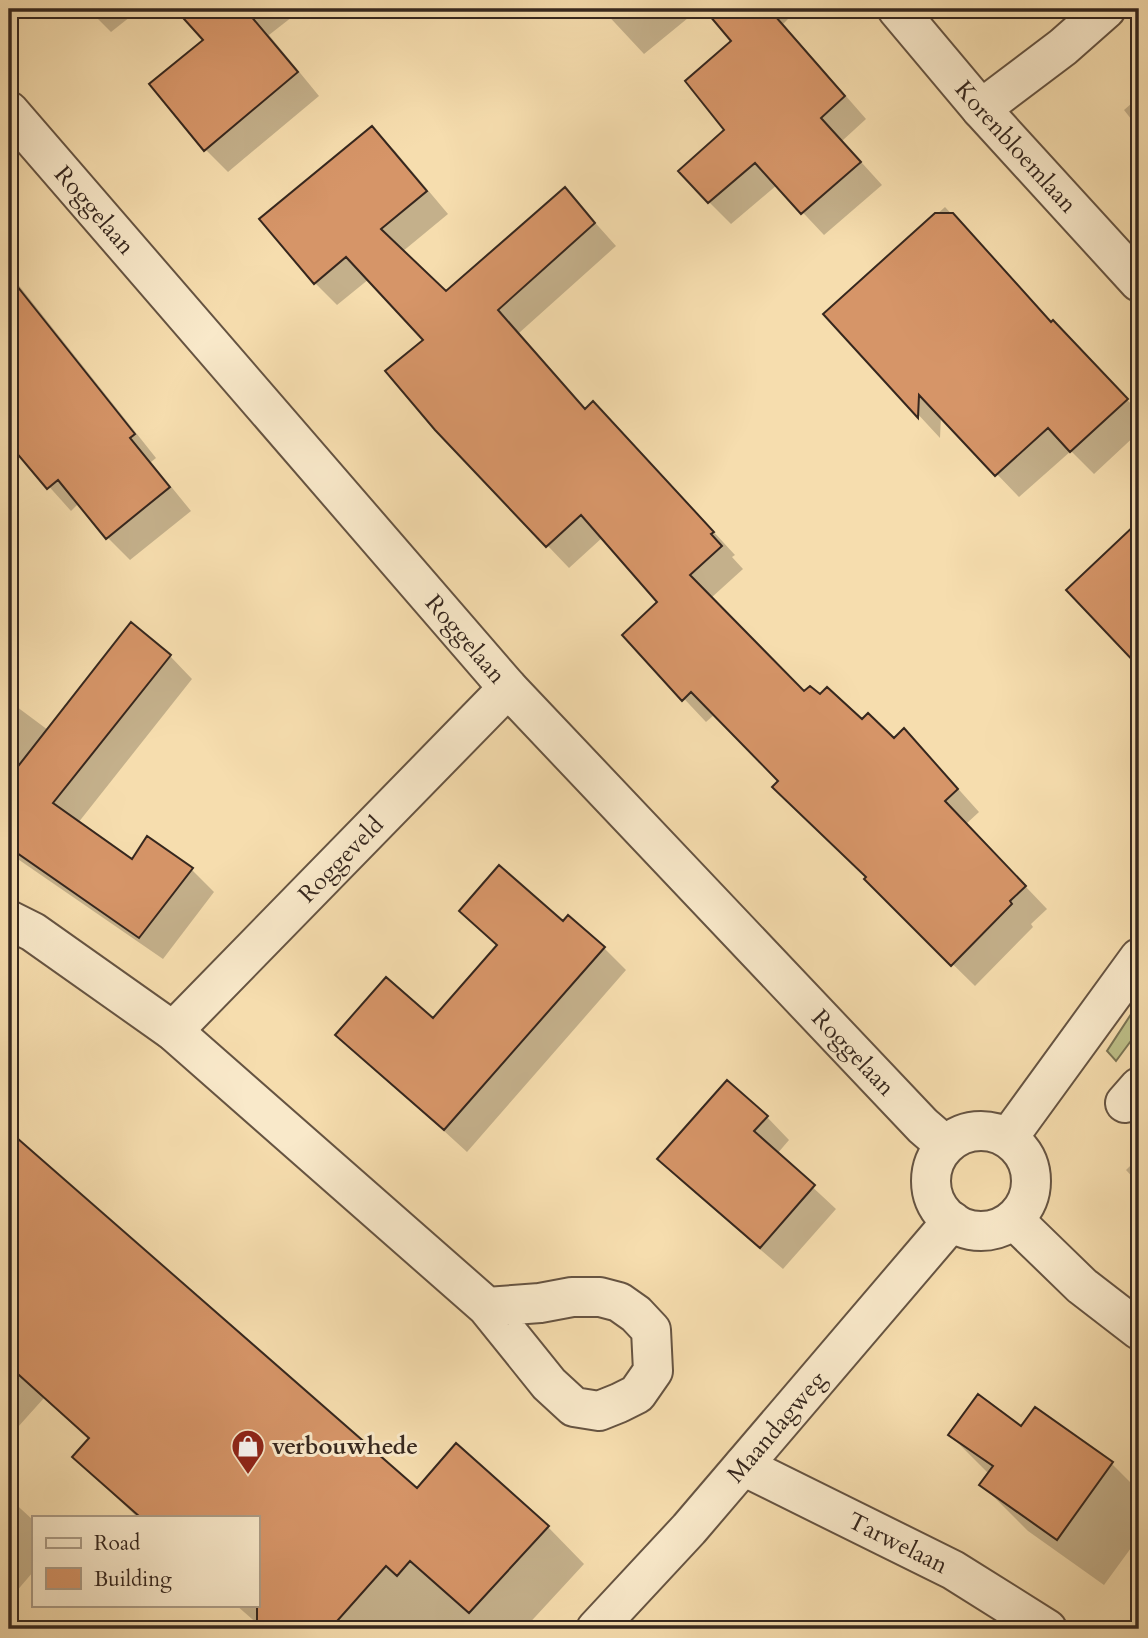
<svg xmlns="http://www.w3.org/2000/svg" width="1148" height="1638" viewBox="0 0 1148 1638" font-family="Cardo,serif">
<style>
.green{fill:#bec089;stroke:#7a7454;stroke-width:2}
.shadow{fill:#0003}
.building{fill:#d69568;stroke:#36271e;stroke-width:2}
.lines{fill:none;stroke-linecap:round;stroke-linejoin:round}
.minor-casing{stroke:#665442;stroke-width:42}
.minor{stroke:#f9e9ca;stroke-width:38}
.labels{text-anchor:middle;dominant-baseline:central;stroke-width:6;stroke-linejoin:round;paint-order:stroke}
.street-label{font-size:24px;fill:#36271e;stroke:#f9e9ca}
.poi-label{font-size:24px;font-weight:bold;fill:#36271e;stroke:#f9e9ca;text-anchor:start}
</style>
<rect width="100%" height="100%" fill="#f6ddae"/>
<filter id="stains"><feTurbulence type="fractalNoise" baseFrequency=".00286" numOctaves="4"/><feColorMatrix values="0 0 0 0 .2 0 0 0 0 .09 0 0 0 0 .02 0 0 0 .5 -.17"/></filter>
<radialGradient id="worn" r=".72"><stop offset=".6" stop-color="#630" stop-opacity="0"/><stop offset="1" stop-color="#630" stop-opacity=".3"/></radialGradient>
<path class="green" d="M 1139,1002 L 1139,1030 L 1116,1061 L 1107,1051 Z"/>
<path class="shadow" d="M 88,9 L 140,9 L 111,32 Z
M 178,9 L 285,9 L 292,17 L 269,35 L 319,96 L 228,172 L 205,149 L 206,40 Z
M 602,9 L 699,9 L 644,54 Z
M 706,9 L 778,9 L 788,19 L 783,24 L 866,119 L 842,141 L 882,185 L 824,235 L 777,185 L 731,224 L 709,202 L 727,130 L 733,41 Z
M 1139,97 L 1139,129 L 1124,110 Z
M 372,128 L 395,151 L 448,214 L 402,252 L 446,294 L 565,189 L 616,246 L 519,333 L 586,410 L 616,426 L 735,555 L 732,557 L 743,569 L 711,598 L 805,694 L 894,740 L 926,753 L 979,812 L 966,824 L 1047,909 L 1031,924 L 1033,927 L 975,986 L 866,879 L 868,877 L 780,781 L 715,714 L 706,722 L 625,636 L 659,602 L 603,537 L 569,568 L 547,545 L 425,340 L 369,279 L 337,305 L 315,283 Z
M 945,207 L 1052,323 L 1139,412 L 1139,432 L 1094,474 L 1071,451 L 1019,497 L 941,416 L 940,438 L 825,314 Z
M 9,273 L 156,458 L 151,462 L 191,511 L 130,560 L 107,537 L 79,503 L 71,511 L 19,453 L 31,443 L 9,415 Z
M 1139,523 L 1139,664 L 1068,590 Z
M 170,656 L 192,679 L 78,823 L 132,861 L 191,869 L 214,892 L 163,959 L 9,853 L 9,701 L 48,730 Z
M 462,911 L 563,924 L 604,948 L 626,970 L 467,1152 L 338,1034 L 433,1020 L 498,946 Z
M 767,1117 L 789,1140 L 777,1154 L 836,1209 L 783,1269 L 682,1182 L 659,1159 Z
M 11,1135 L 417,1491 L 456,1446 L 548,1527 L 584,1564 L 524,1629 L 257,1629 L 260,1626 L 236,1605 L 257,1605 L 257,1517 L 137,1517 L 74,1457 L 89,1440 L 44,1398 L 9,1437 L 9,1137 Z
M 1139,1157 L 1139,1184 L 1126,1170 Z
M 1036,1410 L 1112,1464 L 1139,1491 L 1139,1537 L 1104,1585 L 1028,1531 L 982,1485 L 989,1474 L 950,1435 L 1022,1429 Z
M 9,1498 L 33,1520 L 33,1572 L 9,1600 Z"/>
<path class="building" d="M 175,9 L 245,9 L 298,72 L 204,151 L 149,84 L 203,40 Z
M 704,9 L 769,9 L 845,96 L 821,118 L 861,162 L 801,214 L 755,163 L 708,203 L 678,171 L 724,130 L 685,81 L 731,41 Z
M 372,126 L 427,191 L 381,229 L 446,291 L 565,187 L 595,223 L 498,310 L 585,409 L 593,401 L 714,532 L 711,534 L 722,546 L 690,575 L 804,691 L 810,686 L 820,694 L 827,687 L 862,719 L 868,713 L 894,738 L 904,728 L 958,789 L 945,801 L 1026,886 L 1010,901 L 1012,904 L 951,966 L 864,879 L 866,877 L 772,787 L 778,781 L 691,692 L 682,701 L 622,635 L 657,602 L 581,515 L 546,547 L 435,430 L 385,371 L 423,340 L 346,257 L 314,284 L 259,219 Z
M 935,213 L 953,213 L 1051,322 L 1053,320 L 1128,399 L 1070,452 L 1048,428 L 995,476 L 919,395 L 918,418 L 823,314 Z
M 9,276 L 135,434 L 130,438 L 170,487 L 106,539 L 58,480 L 47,489 L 9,444 Z
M 1139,521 L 1139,667 L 1066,590 Z
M 131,622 L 171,655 L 53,803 L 132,859 L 147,836 L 193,868 L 139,938 L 14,851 L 9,858 L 9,772 L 12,774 Z
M 499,865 L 563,921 L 568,915 L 605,947 L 444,1130 L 335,1035 L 386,977 L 433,1018 L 497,945 L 459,911 Z
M 727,1080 L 768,1116 L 754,1131 L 815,1185 L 760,1248 L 657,1159 Z
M 9,1131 L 417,1488 L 456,1443 L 549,1526 L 469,1613 L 410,1561 L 397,1576 L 386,1566 L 330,1629 L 257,1629 L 257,1517 L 140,1517 L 72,1457 L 89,1438 L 9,1366 Z
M 978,1394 L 1021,1426 L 1035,1407 L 1113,1462 L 1057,1540 L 979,1485 L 993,1466 L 948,1435 Z"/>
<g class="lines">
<defs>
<g id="minor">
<path id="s1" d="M 897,9 L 981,109 L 1139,282"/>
<path d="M 981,109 L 1063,47 L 1106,9"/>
<path id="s2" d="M 9,111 L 508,688 L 923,1126 L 945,1145"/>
<path d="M 9,920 L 33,932 L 173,1031 L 487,1307 L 549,1384 L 574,1407 L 599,1411 L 619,1403 L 637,1394 L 653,1371 L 651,1330 L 636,1314 L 619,1302 L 600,1297 L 572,1297 L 540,1303 L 487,1307"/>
<path id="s3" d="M 173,1031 L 508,688"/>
<path d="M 1125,1103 L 1139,1087"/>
<circle cx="981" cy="1181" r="50"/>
<path d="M 1008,1138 L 1139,958"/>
<path d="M 1014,1220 L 1082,1286 L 1139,1330"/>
<path id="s4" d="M 743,1466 L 953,1570 L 1047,1629"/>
<path id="s5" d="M 596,1629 L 689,1529 L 952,1221"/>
</g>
</defs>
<use href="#minor" class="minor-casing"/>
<use href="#minor" class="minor"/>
</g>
<defs>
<symbol id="shop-pin" viewBox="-11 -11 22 30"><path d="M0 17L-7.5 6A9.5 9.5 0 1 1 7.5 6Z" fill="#8f2418" stroke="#f9e9ca"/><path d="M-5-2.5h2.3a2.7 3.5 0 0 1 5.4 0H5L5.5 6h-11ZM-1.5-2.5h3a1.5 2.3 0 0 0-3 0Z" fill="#fff"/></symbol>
</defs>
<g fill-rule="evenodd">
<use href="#shop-pin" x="229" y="1427" width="38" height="52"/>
</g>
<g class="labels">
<g class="street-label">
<text stroke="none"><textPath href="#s1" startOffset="182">Korenbloemlaan</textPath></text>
<text stroke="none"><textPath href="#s2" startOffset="131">Roggelaan</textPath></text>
<text stroke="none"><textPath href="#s2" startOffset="698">Roggelaan</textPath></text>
<text stroke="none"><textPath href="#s3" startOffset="240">Roggeveld</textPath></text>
<text stroke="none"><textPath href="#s2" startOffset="1265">Roggelaan</textPath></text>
<text stroke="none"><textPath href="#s5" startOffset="271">Maandagweg</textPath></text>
<text stroke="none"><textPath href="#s4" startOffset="173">Tarwelaan</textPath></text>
</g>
<g class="poi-label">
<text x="272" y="1446">verbouwhede</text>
</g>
</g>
<rect width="1148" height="1638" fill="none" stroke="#f6ddae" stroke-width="35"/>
<rect x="10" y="10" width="1127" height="1617" fill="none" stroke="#36271e" stroke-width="3.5"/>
<rect x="18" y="18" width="1113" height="1603" fill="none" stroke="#36271e" stroke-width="2"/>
<rect x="32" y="1516" width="228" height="91" fill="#f9e9ca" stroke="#ab9b85" stroke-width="2"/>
<rect x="46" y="1538" width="35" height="10" fill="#f9e9ca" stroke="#ab9b85" stroke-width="2"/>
<text x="94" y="1550" font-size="21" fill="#36271e">Road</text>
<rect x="46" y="1568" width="35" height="21" fill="#d69568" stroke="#ab9b85" stroke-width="2"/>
<text x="94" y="1586" font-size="21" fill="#36271e">Building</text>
<rect width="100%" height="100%" filter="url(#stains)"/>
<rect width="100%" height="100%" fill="url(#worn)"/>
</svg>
